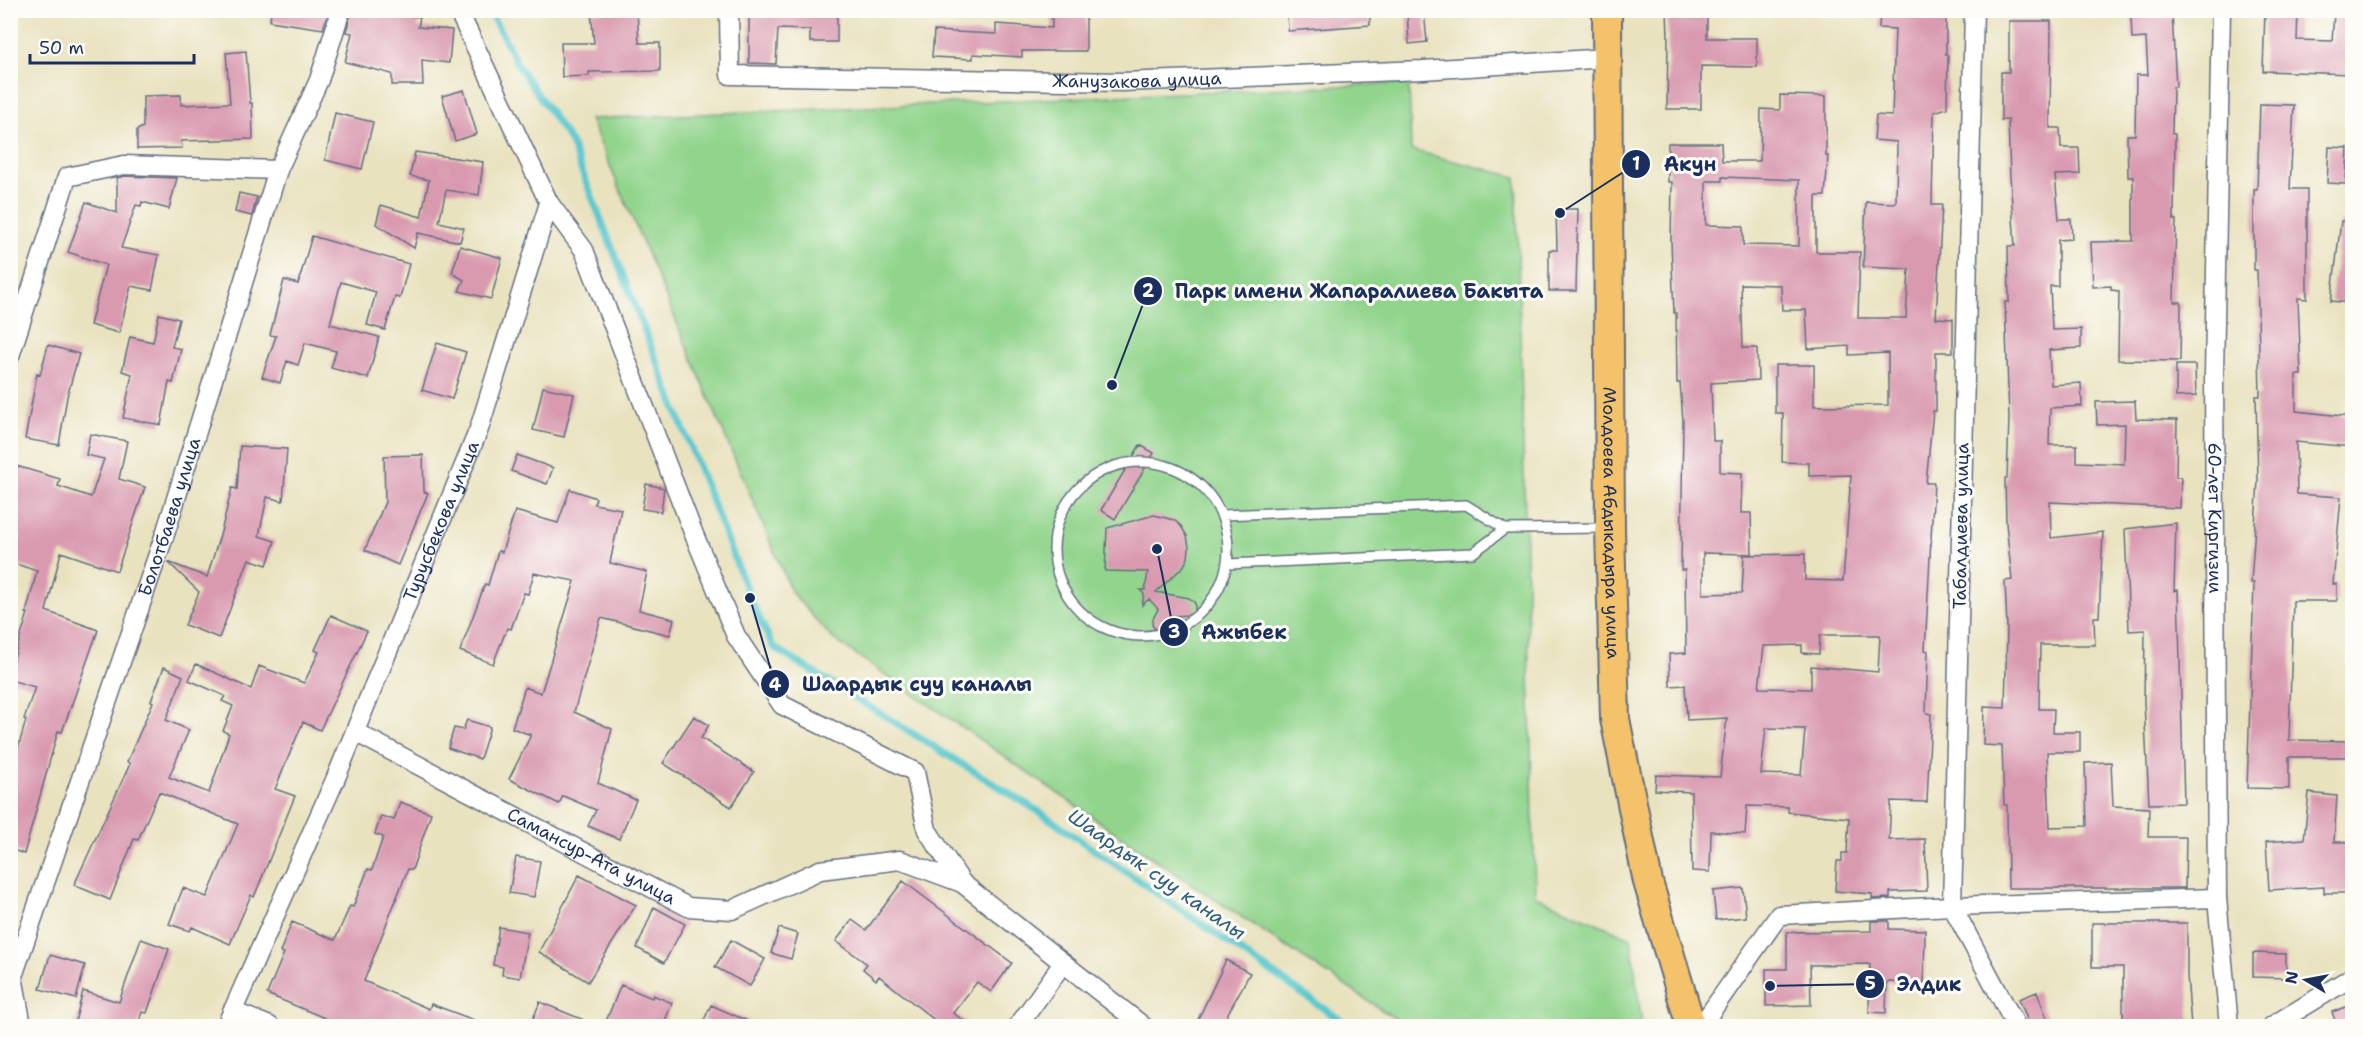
<svg xmlns="http://www.w3.org/2000/svg" width="2363" height="1037" viewBox="0 0 2363 1037" font-family="'Shantell Sans',sans-serif">
<style>
.green{fill:#91d48c;stroke:#568275;stroke-width:1.5}
.lines{fill:none;stroke-linecap:round;stroke-linejoin:round}
.stream{stroke:#5bc8cf;stroke-width:7}
.building{fill:#d99ab0;fill-rule:evenodd}
.lane-casing{stroke:#636e80;stroke-width:12}
.street-casing{stroke:#636e80;stroke-width:21}
.primary-casing{stroke:#636e80;stroke-width:32}
.lane{stroke:#fff;stroke-width:9}
.street{stroke:#fff;stroke-width:18}
.primary{stroke:#f4c26a;stroke-width:28}
.labels{text-anchor:middle;dominant-baseline:central;stroke-width:6;stroke-linejoin:round;paint-order:stroke}
.street-label{font-size:18px;fill:#1b2f5e;stroke:#fdfcf7}
.water-label{font-size:20px;font-style:italic;fill:#2e5d80;stroke:#fdfcf7}
.leader{fill:none;stroke:#1b2f5e;stroke-width:2}
.callout-dot{fill:#1b2f5e;stroke:#fdfcf7;stroke-width:2}
.mark-label{font-size:18px;text-anchor:middle;font-weight:bold;fill:#fff}
.callout-label{font-size:20px;text-anchor:middle;font-weight:bold;fill:#1b2f5e;stroke:#fdfcf7;stroke-width:6;stroke-linejoin:round;paint-order:stroke}
</style>
<rect width="100%" height="100%" fill="#fdfcf7"/>
<filter id="ink" filterUnits="userSpaceOnUse"><feTurbulence type="fractalNoise" baseFrequency=".0167" numOctaves="2"/><feDisplacementMap in="SourceGraphic" scale="12" xChannelSelector="R" yChannelSelector="G"/><feConvolveMatrix kernelMatrix="1 2 1 2 8 2 1 2 1" color-interpolation-filters="sRGB"/></filter>
<filter id="wash" filterUnits="userSpaceOnUse"><feTurbulence type="fractalNoise" baseFrequency=".008" numOctaves="4" result="noise"/><feDisplacementMap in="SourceGraphic" scale="24" xChannelSelector="R" yChannelSelector="G"/><feGaussianBlur stdDeviation="1.35" result="paint"/><feColorMatrix in="noise" values="0 0 0 0 0 0 0 0 0 0 0 0 0 0 0 0 0 1.4 0 .05"/><feComposite in="paint" operator="in"/></filter>
<g filter="url(#wash)">
<rect width="100%" height="100%" fill="#e9e2bf"/>
<path class="green" d="M 1409,83 L 1411,150 L 1516,177 L 1535,896 L 1631,938 L 1642,1026 L 1406,1026 L 1127,841 L 832,638 L 792,593 L 590,119 Z"/>
<g class="lines">
<path class="stream" d="M 489,10 L 519,67 L 570,141 L 750,598 L 773,647 L 1038,811 L 1349,1026"/>
</g>
<g id="blocks">
<path class="building" d="M 271,10 L 329,10 L 323,29 L 270,21 Z
M 352,10 L 401,10 L 401,14 L 420,17 L 418,27 L 452,30 L 449,63 L 422,60 L 423,85 L 392,85 L 392,74 L 345,62 L 352,33 L 346,32 Z
M 637,10 L 639,43 L 660,43 L 660,71 L 589,72 L 589,76 L 562,77 L 561,43 L 594,43 L 591,12 Z
M 749,10 L 837,10 L 837,42 L 810,42 L 810,30 L 778,29 L 776,64 L 749,63 Z
M 1052,10 L 1086,10 L 1086,51 L 1022,51 L 1022,57 L 973,54 L 973,59 L 932,57 L 934,31 L 996,34 L 996,24 L 1052,28 Z
M 1287,10 L 1370,10 L 1370,25 L 1288,31 Z
M 1667,10 L 1707,10 L 1707,38 L 1757,38 L 1757,67 L 1701,66 L 1701,109 L 1667,109 L 1668,37 Z
M 1880,10 L 1946,10 L 1946,55 L 1948,55 L 1947,108 L 1934,112 L 1932,205 L 1942,205 L 1936,318 L 1953,319 L 1953,352 L 1936,352 L 1936,411 L 1933,411 L 1926,483 L 1934,483 L 1925,650 L 1928,651 L 1926,713 L 1931,714 L 1927,802 L 1891,801 L 1889,840 L 1925,839 L 1927,891 L 1890,892 L 1890,898 L 1872,899 L 1872,894 L 1835,891 L 1837,861 L 1842,861 L 1842,853 L 1847,853 L 1849,818 L 1788,812 L 1788,807 L 1747,806 L 1745,834 L 1711,831 L 1710,872 L 1692,871 L 1691,792 L 1655,790 L 1656,775 L 1720,777 L 1727,718 L 1687,720 L 1685,685 L 1670,686 L 1669,654 L 1686,653 L 1685,570 L 1681,570 L 1683,421 L 1680,383 L 1677,383 L 1676,313 L 1674,313 L 1671,242 L 1672,182 L 1668,182 L 1668,143 L 1721,143 L 1722,161 L 1760,161 L 1761,109 L 1780,110 L 1780,95 L 1826,96 L 1826,156 L 1828,156 L 1825,196 L 1816,196 L 1816,252 L 1860,252 L 1858,318 L 1906,318 L 1909,269 L 1863,267 L 1866,202 L 1896,203 L 1897,142 L 1874,140 L 1876,115 L 1892,116 L 1895,29 L 1879,28 ZM 1722,177 L 1799,180 L 1799,246 L 1743,245 L 1743,226 L 1706,225 L 1706,181 L 1722,181 ZM 1741,284 L 1781,285 L 1782,310 L 1806,310 L 1808,349 L 1849,346 L 1849,355 L 1888,353 L 1888,405 L 1814,406 L 1814,365 L 1775,365 L 1775,413 L 1783,413 L 1782,462 L 1809,463 L 1809,476 L 1851,475 L 1843,581 L 1805,580 L 1805,554 L 1744,555 L 1742,593 L 1703,594 L 1703,553 L 1752,554 L 1751,513 L 1741,513 L 1742,473 L 1720,472 L 1720,441 L 1713,441 L 1711,383 L 1758,380 L 1757,348 L 1743,348 ZM 1820,635 L 1880,635 L 1878,672 L 1811,666 L 1811,689 L 1759,688 L 1764,646 L 1802,645 L 1802,653 L 1819,654 ZM 1766,728 L 1805,729 L 1801,775 L 1761,774 Z
M 2265,10 L 2298,10 L 2297,40 L 2332,41 L 2334,13 L 2352,14 L 2352,74 L 2263,71 Z
M 1424,11 L 1427,42 L 1409,44 L 1407,12 Z
M 2172,13 L 2176,87 L 2173,87 L 2172,134 L 2175,134 L 2174,220 L 2176,220 L 2174,302 L 2181,302 L 2180,361 L 2118,360 L 2119,291 L 2111,290 L 2111,286 L 2093,287 L 2091,242 L 2133,241 L 2133,177 L 2128,177 L 2127,135 L 2135,135 L 2136,75 L 2148,75 L 2146,38 L 2132,39 L 2131,16 Z
M 2009,21 L 2051,21 L 2050,128 L 2060,128 L 2061,148 L 2079,148 L 2080,174 L 2055,175 L 2059,219 L 2071,219 L 2072,239 L 2058,240 L 2058,286 L 2050,286 L 2052,330 L 2081,329 L 2081,348 L 2049,350 L 2051,385 L 2081,383 L 2082,406 L 2050,408 L 2049,445 L 2077,445 L 2077,462 L 2124,464 L 2125,424 L 2097,425 L 2096,402 L 2135,401 L 2136,419 L 2177,420 L 2176,477 L 2181,477 L 2180,508 L 2050,502 L 2051,538 L 2103,532 L 2099,617 L 2094,617 L 2095,645 L 2040,645 L 2039,709 L 2054,709 L 2053,732 L 2080,732 L 2080,752 L 2047,752 L 2050,827 L 2087,826 L 2085,763 L 2111,762 L 2113,806 L 2149,808 L 2148,837 L 2186,837 L 2185,888 L 2008,888 L 2007,805 L 2004,805 L 2002,746 L 1983,745 L 1984,707 L 2005,708 L 2007,628 L 2005,581 L 2012,580 L 2006,523 L 2005,478 L 2007,478 L 2009,418 L 2005,302 L 2009,302 L 2008,246 L 2015,246 L 2010,176 L 2008,120 L 2001,120 L 2001,72 L 2009,72 Z
M 246,51 L 250,103 L 252,103 L 253,139 L 181,141 L 182,148 L 137,149 L 137,130 L 143,127 L 143,96 L 181,95 L 181,105 L 230,103 L 226,53 Z
M 464,90 L 477,134 L 455,141 L 442,96 Z
M 2260,104 L 2294,105 L 2290,189 L 2307,189 L 2307,299 L 2298,298 L 2301,375 L 2296,375 L 2296,411 L 2352,417 L 2352,447 L 2296,442 L 2297,494 L 2341,497 L 2333,584 L 2337,584 L 2337,601 L 2293,601 L 2289,740 L 2352,741 L 2352,757 L 2289,757 L 2289,789 L 2247,788 L 2254,583 L 2251,583 L 2258,481 L 2256,396 L 2260,396 L 2257,270 L 2254,270 L 2254,189 L 2257,189 Z
M 335,113 L 373,122 L 362,169 L 325,160 Z
M 2329,147 L 2348,148 L 2346,184 L 2327,183 Z
M 415,152 L 483,162 L 479,195 L 446,190 L 439,222 L 464,228 L 460,242 L 418,233 L 414,248 L 376,224 L 381,205 L 421,217 L 429,180 L 410,176 Z
M 125,176 L 177,178 L 169,209 L 142,202 L 141,206 L 136,205 L 121,248 L 159,255 L 152,290 L 131,286 L 119,333 L 90,325 L 106,265 L 68,252 L 86,202 L 117,213 L 117,178 Z
M 239,193 L 257,197 L 252,216 L 235,212 Z
M 1556,209 L 1578,209 L 1576,291 L 1549,291 L 1549,250 L 1557,250 Z
M 2341,221 L 2352,222 L 2352,303 L 2331,301 Z
M 312,236 L 409,264 L 400,298 L 395,297 L 385,330 L 367,325 L 376,292 L 341,282 L 330,324 L 379,337 L 368,378 L 331,368 L 336,351 L 305,343 L 298,365 L 287,361 L 280,383 L 262,377 L 276,336 L 270,335 L 284,280 L 298,284 Z
M 460,246 L 502,258 L 491,299 L 459,291 L 464,280 L 452,273 Z
M 159,314 L 179,319 L 172,347 L 181,349 L 173,383 L 169,382 L 161,425 L 123,418 L 132,374 L 122,371 L 130,337 L 153,342 Z
M 437,343 L 466,352 L 452,399 L 422,390 Z
M 48,345 L 79,354 L 67,397 L 59,445 L 25,439 L 37,374 L 40,375 Z
M 2176,365 L 2195,365 L 2196,396 L 2176,397 Z
M 543,387 L 574,394 L 564,437 L 533,430 Z
M 90,434 L 127,441 L 119,479 L 145,487 L 117,571 L 61,552 L 46,611 L 98,630 L 62,732 L 58,731 L 24,854 L 10,849 L 10,777 L 26,720 L 24,719 L 35,687 L 10,680 L 10,671 L 28,613 L 26,613 L 37,571 L 10,562 L 10,464 L 60,479 L 58,486 L 91,497 L 104,459 L 86,455 Z
M 1140,445 L 1154,453 L 1115,519 L 1101,510 Z
M 240,446 L 287,449 L 283,501 L 267,497 L 259,536 L 275,541 L 267,565 L 249,559 L 219,638 L 185,625 L 199,592 L 168,562 L 207,577 L 221,532 L 232,488 L 237,489 Z
M 423,455 L 424,492 L 428,493 L 398,565 L 365,550 L 385,502 L 384,456 Z
M 517,455 L 553,468 L 547,484 L 511,471 Z
M 646,484 L 664,488 L 661,512 L 642,509 Z
M 570,489 L 596,498 L 594,504 L 621,509 L 610,563 L 647,572 L 639,610 L 674,619 L 670,635 L 601,618 L 574,712 L 612,729 L 598,783 L 636,800 L 619,839 L 588,826 L 596,810 L 563,796 L 559,804 L 509,779 L 531,735 L 512,728 L 525,687 L 541,693 L 575,581 L 534,573 L 528,594 L 524,593 L 511,629 L 507,628 L 493,664 L 460,651 L 485,584 L 488,585 L 498,551 L 502,552 L 515,511 L 558,523 Z
M 1154,515 L 1174,520 L 1181,526 L 1187,536 L 1189,547 L 1188,558 L 1183,567 L 1156,592 L 1189,598 L 1195,603 L 1195,612 L 1188,615 L 1174,616 L 1168,630 L 1162,632 L 1156,630 L 1152,625 L 1153,619 L 1158,609 L 1149,599 L 1142,605 L 1144,594 L 1140,590 L 1145,590 L 1148,572 L 1105,571 L 1107,528 Z
M 2176,523 L 2174,591 L 2178,590 L 2184,803 L 2149,804 L 2144,702 L 2145,630 L 2129,631 L 2125,529 Z
M 331,615 L 367,631 L 320,730 L 303,722 L 275,789 L 295,796 L 254,897 L 251,895 L 230,944 L 192,927 L 190,931 L 169,924 L 183,888 L 207,897 L 238,824 L 159,792 L 138,840 L 134,839 L 110,900 L 74,885 L 130,764 L 127,762 L 153,702 L 151,701 L 164,667 L 183,676 L 166,720 L 189,730 L 169,777 L 209,793 L 229,734 L 223,731 L 233,706 L 222,701 L 225,696 L 189,680 L 196,664 L 251,689 L 259,666 L 304,683 L 319,652 L 315,650 Z
M 694,716 L 709,725 L 701,738 L 754,772 L 731,807 L 663,763 Z
M 467,720 L 490,727 L 480,759 L 448,748 L 454,728 L 463,730 Z
M 2309,793 L 2337,796 L 2334,842 L 2352,842 L 2352,893 L 2324,893 L 2324,887 L 2269,890 L 2266,842 L 2304,839 Z
M 400,802 L 431,813 L 412,870 L 408,869 L 364,981 L 429,1009 L 431,1004 L 485,1024 L 485,1026 L 344,1026 L 267,994 L 284,953 L 280,952 L 292,922 L 335,940 L 350,906 L 353,907 L 368,869 L 372,870 L 383,837 L 375,834 L 381,816 L 394,820 Z
M 516,857 L 540,861 L 534,897 L 509,893 Z
M 579,875 L 636,905 L 588,982 L 539,952 Z
M 903,881 L 1012,963 L 991,992 L 977,982 L 953,1013 L 972,1026 L 942,1026 L 879,976 L 876,980 L 863,969 L 867,964 L 836,941 L 852,920 L 866,930 Z
M 1743,888 L 1746,917 L 1716,920 L 1713,891 Z
M 654,907 L 685,924 L 664,963 L 637,948 Z
M 1871,921 L 1889,921 L 1889,929 L 1925,930 L 1924,983 L 1887,982 L 1886,1013 L 1869,1012 L 1870,964 L 1810,965 L 1811,1005 L 1766,1006 L 1766,969 L 1787,969 L 1787,932 L 1871,931 Z
M 2092,923 L 2187,923 L 2187,975 L 2191,1026 L 2123,1026 L 2123,967 L 2092,967 Z
M 499,927 L 528,932 L 520,978 L 502,975 L 503,967 L 493,965 Z
M 779,928 L 798,934 L 791,959 L 771,953 Z
M 141,939 L 169,949 L 147,1013 L 142,1012 L 138,1026 L 74,1026 L 83,991 L 119,1002 Z
M 731,940 L 765,959 L 750,986 L 715,967 Z
M 2253,953 L 2286,954 L 2286,978 L 2253,977 Z
M 50,955 L 85,965 L 76,999 L 40,989 Z
M 1226,960 L 1250,973 L 1221,1026 L 1195,1026 Z
M 621,985 L 652,998 L 653,995 L 672,1003 L 663,1026 L 604,1026 Z
M 2037,992 L 2050,1026 L 2030,1026 L 2019,999 Z
M 540,1002 L 598,1026 L 530,1026 Z
M 711,1005 L 759,1026 L 717,1026 L 704,1020 Z
M 2352,1005 L 2352,1023 L 2337,1026 L 2332,1012 Z"/>
</g>
</g>
<g filter="url(#ink)">
<use href="#blocks" fill-opacity="0" stroke="#636e80" stroke-width="1.5"/>
<g class="lines">
<defs>
<path id="lane" d="M1054 549a87 87 0 1 1 174 0a87 87 0 1 1-174 0Z
M 1222,515 L 1466,505 L 1505,529
M 1227,564 L 1473,553 L 1505,529 L 1607,528"/>
<g id="street">
<path id="s1" d="M 729,10 L 730,75 L 1122,82 L 1423,70 L 1607,58"/>
<path d="M 1974,10 L 1952,906 L 2016,1026"/>
<path id="s2" d="M 2221,10 L 2214,374 L 2217,898 L 2229,1026"/>
<path d="M 549,203 L 584,250 L 693,532 L 736,636 L 782,705 L 915,772 L 927,830 L 962,883"/>
<path d="M 10,356 L 67,177 L 124,165 L 278,170"/>
<path id="s3" d="M 355,732 L 688,907 L 732,910 L 820,870 L 900,860 L 962,883 L 1143,1026"/>
<path d="M 232,1011 L 270,1026"/>
<path id="s4" d="M 22,1026 L 13,976 L 166,531 L 278,170 L 319,80 L 341,10"/>
<path id="s5" d="M 226,1026 L 335,780 L 479,429 L 549,203 L 458,10"/>
<path d="M 1018,1026 L 1063,963"/>
<path d="M 1701,1026 L 1779,915 L 1952,906 L 2217,898"/>
<path d="M 2272,1026 L 2352,977"/>
</g>
<g id="primary">
<path id="s6" d="M 1607,10 L 1610,528 L 1615,719 L 1648,882 L 1691,1026"/>
</g>
</defs>
<use href="#lane" class="lane-casing"/>
<use href="#street" class="street-casing"/>
<use href="#primary" class="primary-casing"/>
<use href="#lane" class="lane"/>
<use href="#street" class="street"/>
<use href="#primary" class="primary"/>
</g>
</g>
<g class="labels">
<g class="street-label">
<text stroke="none"><textPath href="#s1" startOffset="472">Жанузакова улица</textPath></text>
<text stroke="none"><textPath href="#s4" startOffset="536">Болотбаева улица</textPath></text>
<text stroke="none"><textPath href="#s2" startOffset="508">60-лет Киргизии</textPath></text>
<text stroke="none"><textPath href="#s5" startOffset="549">Турусбекова улица</textPath></text>
<text stroke="none"><textPath href="#s6" startOffset="513">Молдоева Абдыкадыра улица</textPath></text>
<text transform="translate(1961 526) rotate(-89)">Табалдиева улица</text>
<text stroke="none"><textPath href="#s3" startOffset="267">Самансур-Ата улица</textPath></text>
</g>
<g class="water-label">
<text transform="translate(1157 874) rotate(35)">Шаардык суу каналы</text>
</g>
</g>
<path class="leader" d="M1560 213L1636 164M1112 385L1148 291M1157 549L1174 632M750 598L775 684M1770 986L1870 984"/>
<g class="callout-dot">
<circle cx="1560" cy="213" r="6"/>
<circle cx="1112" cy="385" r="6"/>
<circle cx="1157" cy="549" r="6"/>
<circle cx="750" cy="598" r="6"/>
<circle cx="1770" cy="986" r="6"/>
<circle cx="1636" cy="164" r="15"/>
<circle cx="1148" cy="291" r="15"/>
<circle cx="1174" cy="632" r="15"/>
<circle cx="775" cy="684" r="15"/>
<circle cx="1870" cy="984" r="15"/>
</g>
<g class="mark-label">
<text x="1636" y="170">1</text>
<text x="1148" y="297">2</text>
<text x="1174" y="638">3</text>
<text x="775" y="691">4</text>
<text x="1870" y="990">5</text>
</g>
<g class="callout-label">
<text x="1690" y="171">Акун</text>
<text x="1359" y="298">Парк имени Жапаралиева Бакыта</text>
<text x="1244" y="639">Ажыбек</text>
<text x="917" y="691">Шаардык суу каналы</text>
<text x="1929" y="991">Элдик</text>
</g>
<rect width="2363" height="1037" fill="none" stroke="#fdfcf7" stroke-width="36"/>
<g transform="translate(2306 980) rotate(280)" stroke="#fdfcf7" stroke-width="4.5" paint-order="stroke">
<path d="M0-4.5L10 22L0 15L-10 22Z" fill="#1b2f5e"/>
<text y="-9" font-size="16" font-weight="bold" text-anchor="middle" fill="#1b2f5e">N</text>
</g>
<path d="M30 54v9h164v-9" fill="none" stroke="#1b2f5e" stroke-width="3"/>
<text x="39" y="54" font-size="18" fill="#1b2f5e" stroke="#fdfcf7" stroke-width="4.5" paint-order="stroke">50 m</text>
</svg>
